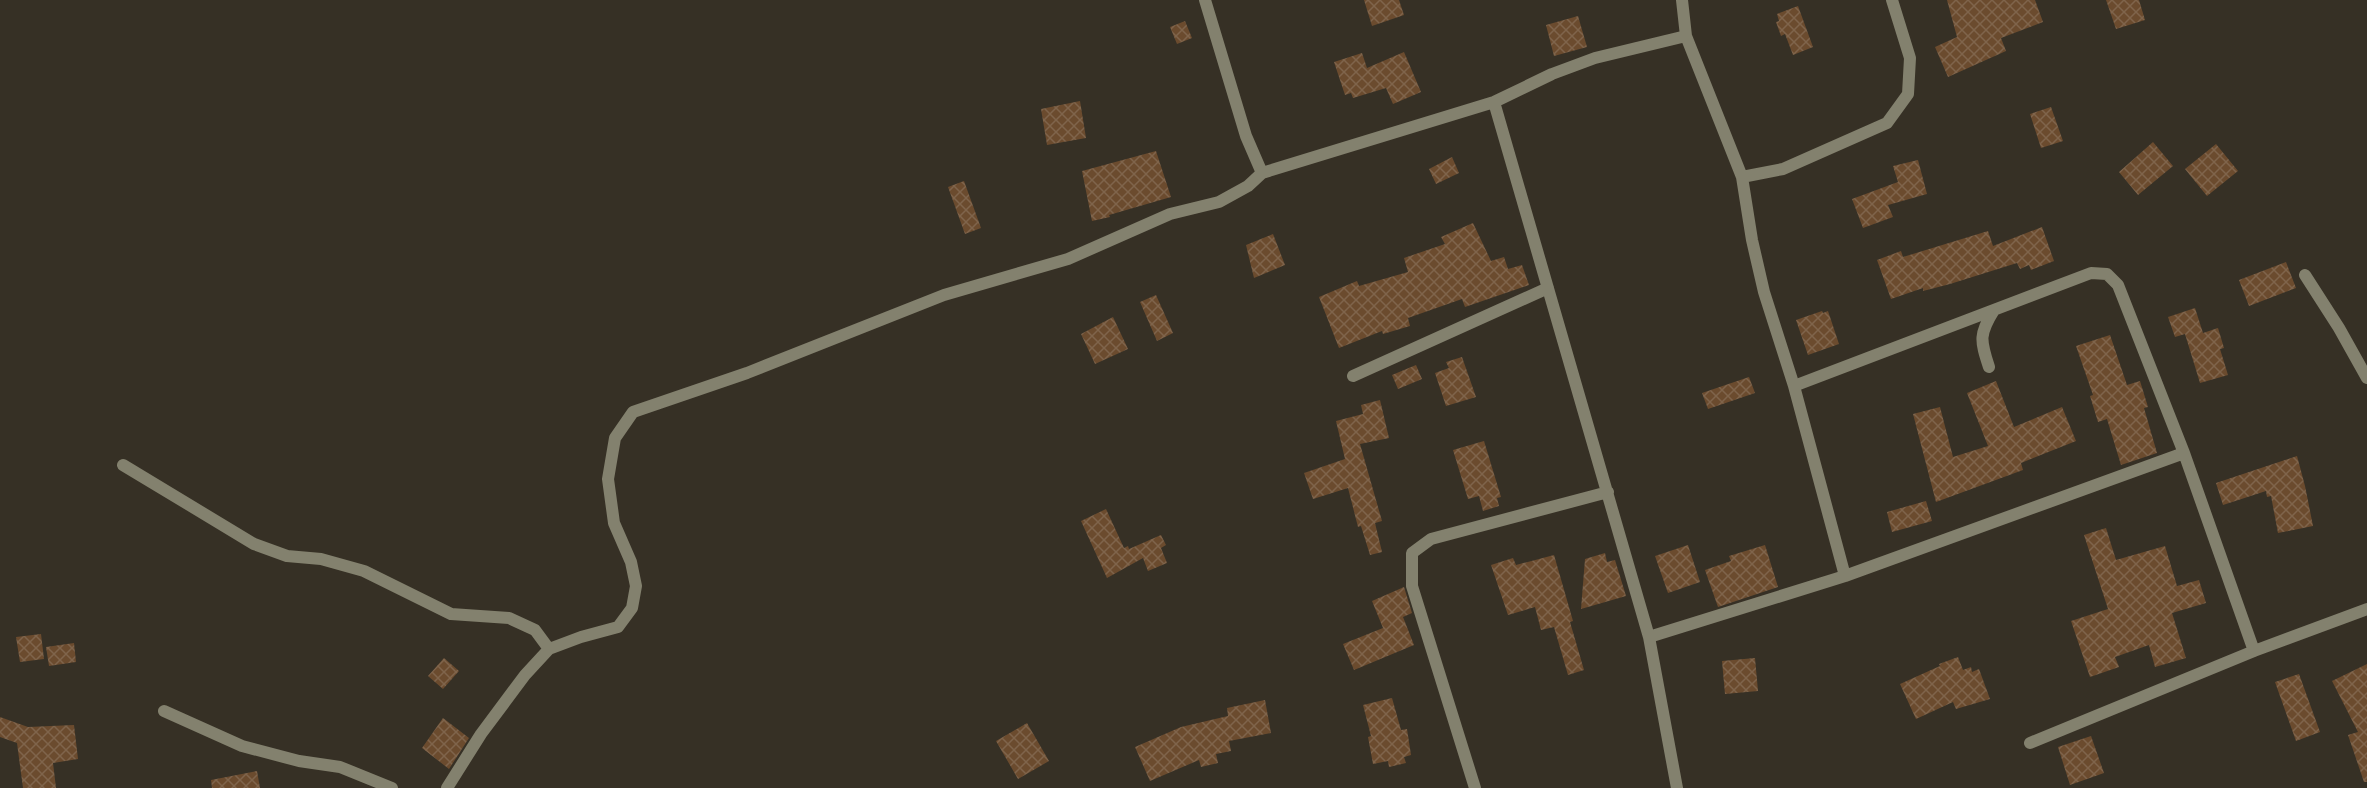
<svg xmlns="http://www.w3.org/2000/svg" width="2367" height="788" viewBox="0 0 2367 788" font-family="Signika,sans-serif">
<style>
.building{fill:url(#building-cross-hatch)}
.lines{fill:none;stroke-linecap:round;stroke-linejoin:round}
.minor{stroke:#83816e;stroke-width:12}
</style>
<defs>
<pattern id="building-cross-hatch" width="8" height="8" patternUnits="userSpaceOnUse" patternTransform="scale(1.5)"><rect width="8" height="8" fill="#6b4b2e"/><path d="M0 0l8 8M0 8l8-8" fill="none" stroke="#7f644b"/></pattern>
</defs>
<rect width="100%" height="100%" fill="#363025"/>
<path class="building" d="M 1364,0 L 1399,0 L 1404,15 L 1372,26 Z
M 1947,0 L 2035,0 L 2043,22 L 2001,38 L 2006,51 L 1948,77 L 1935,47 L 1957,37 Z
M 2106,0 L 2139,0 L 2145,20 L 2116,29 Z
M 1798,6 L 1813,47 L 1793,55 L 1785,34 L 1781,36 L 1776,22 L 1779,21 L 1777,14 Z
M 1578,16 L 1587,47 L 1554,56 L 1546,25 Z
M 1185,21 L 1192,38 L 1177,44 L 1170,27 Z
M 1404,52 L 1421,92 L 1393,104 L 1386,88 L 1353,98 L 1351,93 L 1345,95 L 1334,62 L 1362,53 L 1367,68 Z
M 1080,101 L 1086,138 L 1047,145 L 1041,109 Z
M 2051,107 L 2063,141 L 2041,148 L 2030,114 Z
M 2153,142 L 2173,166 L 2138,195 L 2119,172 Z
M 2216,144 L 2238,171 L 2207,196 L 2185,169 Z
M 1156,151 L 1171,197 L 1109,215 L 1110,217 L 1092,221 L 1082,171 Z
M 1452,157 L 1459,173 L 1436,184 L 1429,169 Z
M 1918,160 L 1927,194 L 1888,205 L 1893,217 L 1863,228 L 1852,199 L 1898,182 L 1893,166 Z
M 964,181 L 981,228 L 965,234 L 948,187 Z
M 1473,223 L 1491,261 L 1504,257 L 1508,269 L 1522,265 L 1529,285 L 1465,307 L 1462,299 L 1408,318 L 1410,326 L 1383,334 L 1382,331 L 1339,348 L 1319,297 L 1357,281 L 1359,286 L 1408,272 L 1404,258 L 1445,244 L 1441,237 Z
M 2042,227 L 2054,261 L 2031,270 L 2029,265 L 2020,269 L 2017,263 L 1950,284 L 1923,291 L 1923,288 L 1891,299 L 1877,260 L 1901,251 L 1903,257 L 1988,231 L 1993,246 Z
M 1273,234 L 1285,265 L 1254,278 L 1246,245 Z
M 2286,262 L 2296,288 L 2249,306 L 2239,280 Z
M 1156,295 L 1173,333 L 1157,341 L 1140,302 Z
M 2195,308 L 2203,333 L 2218,328 L 2224,348 L 2220,349 L 2228,375 L 2200,383 L 2185,334 L 2175,337 L 2168,317 Z
M 1822,311 L 1823,313 L 1828,311 L 1839,344 L 1808,355 L 1796,320 Z
M 1113,317 L 1128,349 L 1095,364 L 1081,334 Z
M 2110,335 L 2127,385 L 2140,381 L 2148,407 L 2144,408 L 2157,453 L 2121,465 L 2107,419 L 2098,422 L 2090,396 L 2093,395 L 2076,346 Z
M 1462,357 L 1476,397 L 1446,406 L 1435,373 L 1449,368 L 1446,362 Z
M 1416,365 L 1422,379 L 1398,389 L 1392,375 Z
M 1749,377 L 1755,393 L 1708,409 L 1702,393 Z
M 1996,381 L 2014,427 L 2062,407 L 2076,441 L 2021,463 L 2023,470 L 1936,502 L 1913,414 L 1940,407 L 1953,457 L 1988,446 L 1967,393 Z
M 1380,400 L 1389,438 L 1360,444 L 1382,521 L 1375,523 L 1382,552 L 1370,555 L 1361,526 L 1358,527 L 1348,488 L 1313,499 L 1304,473 L 1345,459 L 1336,421 L 1363,414 L 1361,405 Z
M 1484,441 L 1501,497 L 1497,498 L 1499,506 L 1483,511 L 1479,496 L 1468,499 L 1453,450 Z
M 2297,456 L 2305,486 L 2313,526 L 2278,533 L 2271,496 L 2267,497 L 2266,491 L 2223,505 L 2216,483 Z
M 1926,501 L 1932,521 L 1892,532 L 1887,512 Z
M 1106,509 L 1124,548 L 1128,546 L 1129,549 L 1161,535 L 1166,545 L 1161,548 L 1167,563 L 1148,571 L 1143,558 L 1107,578 L 1081,521 Z
M 2106,528 L 2116,560 L 2165,546 L 2177,586 L 2199,580 L 2206,603 L 2172,613 L 2186,658 L 2155,667 L 2149,645 L 2115,657 L 2119,667 L 2090,677 L 2071,621 L 2108,609 L 2084,535 Z
M 1688,545 L 1700,582 L 1668,593 L 1655,556 Z
M 1765,545 L 1778,587 L 1718,607 L 1705,570 L 1731,561 L 1729,556 Z
M 1605,553 L 1607,562 L 1615,560 L 1626,596 L 1581,609 L 1585,559 Z
M 1554,555 L 1573,621 L 1570,622 L 1584,670 L 1568,675 L 1554,627 L 1541,630 L 1535,607 L 1508,615 L 1491,565 L 1513,558 L 1516,565 Z
M 1404,587 L 1412,613 L 1403,617 L 1414,645 L 1354,670 L 1343,644 L 1383,628 L 1372,601 Z
M 41,634 L 44,659 L 20,662 L 16,637 Z
M 74,643 L 76,662 L 49,666 L 46,647 Z
M 1958,657 L 1963,670 L 1971,667 L 1972,672 L 1979,669 L 1990,699 L 1956,709 L 1953,702 L 1916,719 L 1900,684 L 1940,666 L 1939,664 Z
M 444,658 L 459,671 L 443,689 L 428,676 Z
M 1755,658 L 1758,691 L 1725,694 L 1722,661 Z
M 2367,664 L 2367,782 L 2364,782 L 2348,735 L 2358,732 L 2332,681 Z
M 2299,674 L 2320,732 L 2296,741 L 2275,682 Z
M 1392,698 L 1401,730 L 1407,729 L 1411,755 L 1404,757 L 1406,763 L 1389,767 L 1388,761 L 1373,764 L 1368,737 L 1371,736 L 1363,705 Z
M 1265,700 L 1271,733 L 1229,741 L 1231,751 L 1216,754 L 1218,763 L 1201,767 L 1199,760 L 1150,781 L 1135,747 L 1181,727 L 1228,716 L 1227,708 Z
M 0,717 L 28,727 L 74,725 L 78,759 L 53,763 L 56,788 L 23,788 L 17,743 L 0,737 Z
M 443,718 L 469,738 L 449,769 L 422,748 Z
M 1027,723 L 1049,761 L 1018,779 L 996,741 Z
M 2091,736 L 2104,773 L 2070,785 L 2058,747 Z
M 257,771 L 260,788 L 212,788 L 211,780 Z"/>
<g class="lines">
<path class="minor" d="M 1205,0 L 1246,136 L 1262,173
M 1682,0 L 1686,36 L 1742,177 L 1752,240 L 1764,292 L 1794,386 L 1845,576
M 1494,102 L 1649,637 L 1677,788
M 1742,177 L 1783,169 L 1887,123 L 1908,94 L 1910,58 L 1892,0
M 2305,275 L 2339,328 L 2367,378
M 1989,367 C 1980,340 1979,334 1994,310
M 1353,376 L 1548,288
M 1794,386 L 2091,273 L 2107,274 L 2118,285 L 2184,453 L 2254,651
M 123,465 L 254,544 L 287,556 L 321,559 L 364,571 L 451,614 L 509,618 L 535,630 L 549,649
M 1649,637 L 1845,576 L 2184,453
M 164,711 L 242,746 L 299,761 L 340,767 L 392,788
M 2030,743 L 2254,651 L 2367,609
M 447,788 L 481,734 L 525,675 L 549,649 L 581,637 L 618,627 L 632,608 L 636,586 L 631,562 L 614,523 L 608,479 L 615,438 L 633,412 L 747,373 L 944,295 L 1068,259 L 1170,214 L 1219,202 L 1248,186 L 1262,173 L 1494,102 L 1552,74 L 1595,58 L 1686,36
M 1475,788 L 1412,586 L 1412,553 L 1431,539 L 1608,492"/>
</g>
</svg>
